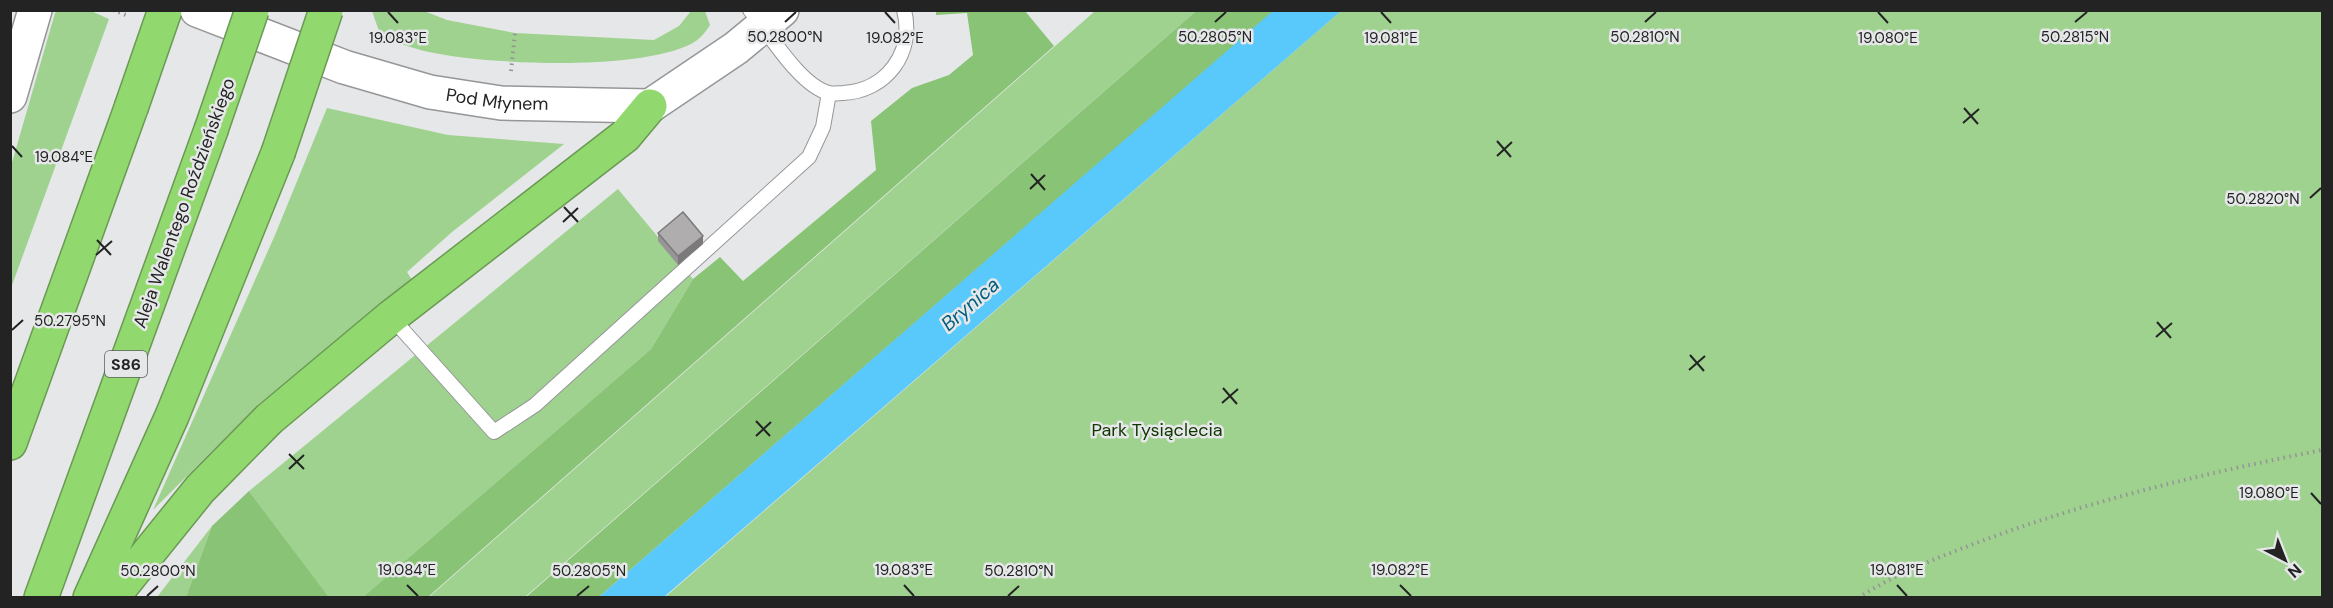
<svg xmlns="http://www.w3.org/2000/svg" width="2333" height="608" viewBox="0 0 2333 608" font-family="'DM Sans',sans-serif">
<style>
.green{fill:#9fd28e}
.forest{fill:#89c375}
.water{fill:#59c8fa}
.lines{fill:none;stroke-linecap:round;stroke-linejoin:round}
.lane-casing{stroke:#959698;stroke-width:16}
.secondary-casing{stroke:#959698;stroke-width:36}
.highway-casing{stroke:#6a9954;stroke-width:36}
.path{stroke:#949496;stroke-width:4;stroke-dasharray:1.5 4.5;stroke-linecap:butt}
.lane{stroke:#fff;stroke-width:14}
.secondary{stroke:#fff;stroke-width:33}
.highway{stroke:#91d96e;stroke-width:33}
.highway-bridge-casing{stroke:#6a9954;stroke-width:36;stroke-linecap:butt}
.highway-bridge{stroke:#91d96e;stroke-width:33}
.wall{fill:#979596}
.shaded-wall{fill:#7b797a}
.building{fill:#b0adae;stroke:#7b797a;stroke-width:1.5}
.ticks{fill:none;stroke:#232324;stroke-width:2}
.labels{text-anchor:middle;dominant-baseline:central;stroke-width:5;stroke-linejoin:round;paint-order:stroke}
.shield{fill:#e6e7e9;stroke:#5e5e5f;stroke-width:1.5}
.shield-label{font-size:16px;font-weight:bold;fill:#232324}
.street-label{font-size:18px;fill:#232324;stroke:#e6e7e9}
.park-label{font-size:18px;fill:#103600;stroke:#e6e7e9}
.water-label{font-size:20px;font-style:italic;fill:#005f7f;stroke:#e6e7e9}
.ticks-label{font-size:15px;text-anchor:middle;fill:#232324;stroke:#e6e7e9;stroke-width:5;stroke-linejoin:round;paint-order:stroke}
</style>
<rect width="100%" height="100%" fill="#e6e7e9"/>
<path class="green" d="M 58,11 L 91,11 L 109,19 L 11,288 L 11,166 L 55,13 Z
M 372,11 L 424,11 L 447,20 L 515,33 L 654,40 L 679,26 L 691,11 L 705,11 L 710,25 C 705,33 699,40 691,44 C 637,71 489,65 429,52 C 413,49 397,42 381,37 Z
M 1095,11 L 1196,11 L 525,597 L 428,598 Z
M 1341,11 L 2322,11 L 2322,597 L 664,598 Z
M 327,108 L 448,135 L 564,144 L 452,232 L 407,272 L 412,280 L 260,403 L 153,510 L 275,235 Z
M 618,189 L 693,279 L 651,349 L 363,597 L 329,597 L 249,491 Z
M 212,526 L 186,597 L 157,597 Z"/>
<path class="forest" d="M 936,11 L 1025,11 L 1054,46 L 428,597 L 363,597 L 651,349 L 693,279 L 720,257 L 743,281 L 876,170 L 871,121 L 912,88 L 949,75 L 973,55 L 967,13 L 936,15 Z
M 1196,11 L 1274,11 L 599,597 L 525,598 Z
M 249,491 L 329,597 L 186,597 L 212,526 Z"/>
<path class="water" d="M 1274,10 L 1341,11 L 664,597 L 599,597 Z"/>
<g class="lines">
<defs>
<path id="lane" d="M 750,10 C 769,33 800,86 829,93 C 833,94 839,93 843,93 C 886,91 915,53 904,10
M 391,317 L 494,432 L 535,405 L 809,157 L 823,127 L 829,93"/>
<g id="secondary">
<path id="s1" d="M 197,10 L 344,67 L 430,92 L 501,103 L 650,106 L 736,48 L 782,10"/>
<path d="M 10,96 L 35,10"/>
</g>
<path id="highway" d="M 10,443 L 131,108
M 41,598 L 211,130
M 90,598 L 172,416 L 278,153
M 112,598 L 200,489 L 269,419 L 391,317 L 625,136 L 650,106"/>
</defs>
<use href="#lane" class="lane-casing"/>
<use href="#secondary" class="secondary-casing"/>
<use href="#highway" class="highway-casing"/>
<path class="path" d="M 113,10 L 126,15
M 511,71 L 515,33
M 1858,598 C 1898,572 1942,556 1987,539 C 2098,498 2207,473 2322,450"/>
<use href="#lane" class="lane"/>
<use href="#secondary" class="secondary"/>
<use href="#highway" class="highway"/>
<defs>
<path id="highway-bridge" d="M 131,108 L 165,10
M 211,130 L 252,10
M 278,153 L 326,10"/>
</defs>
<use href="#highway-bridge" class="highway-bridge-casing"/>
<use href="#highway-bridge" class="highway-bridge"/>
</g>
<path class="wall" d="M 658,233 L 703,244 L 678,265 L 658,241 Z"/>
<path class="shaded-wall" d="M 703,236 L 703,244 L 678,265 L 678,256 Z"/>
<path class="building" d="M 683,212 L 703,236 L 678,256 L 658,233 Z"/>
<path class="ticks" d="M 388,12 L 398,23M 885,12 L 895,23M 1381,12 L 1391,23M 1878,12 L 1888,23M 785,22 L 796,12M 1215,22 L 1226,12M 1645,22 L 1656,12M 2075,22 L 2087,12M 1964,108 L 1978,124M 1963,123 L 1979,109M 1497,141 L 1511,157M 12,146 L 22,157M 1497,156 L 1512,142M 1031,174 L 1045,190M 1030,189 L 1045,175M 2310,198 L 2321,188M 564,207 L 578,222M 563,222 L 578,208M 97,240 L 111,255M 96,255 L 112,241M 2157,322 L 2171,338M 12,330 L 23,320M 2156,337 L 2172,323M 1690,355 L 1704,371M 1689,370 L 1705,356M 1223,388 L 1237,404M 1222,403 L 1238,389M 756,421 L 770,436M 756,436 L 771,422M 289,454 L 304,469M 289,469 L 304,455M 2311,493 L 2321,504M 407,585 L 418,596M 904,585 L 914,596M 1400,585 L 1411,596M 1897,585 L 1907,596M 147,596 L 158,586M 577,596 L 589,586M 1008,596 L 1019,586"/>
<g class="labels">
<rect class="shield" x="105" y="351" width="42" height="26" rx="4.5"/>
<g class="shield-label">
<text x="126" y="364">S86</text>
</g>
<g class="street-label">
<text stroke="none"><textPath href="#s1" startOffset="315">Pod Młynem</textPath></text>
<text transform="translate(184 203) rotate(-70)">Aleja Walentego Roździeńskiego</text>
</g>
<g class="park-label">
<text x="1157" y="430">Park Tysiąclecia</text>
</g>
<g class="water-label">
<text transform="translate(970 304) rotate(-41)">Brynica</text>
</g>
</g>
<g class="ticks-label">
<text x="785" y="42">50.2800°N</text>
<text x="1215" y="42">50.2805°N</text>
<text x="1645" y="42">50.2810°N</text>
<text x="2075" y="42">50.2815°N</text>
<text x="398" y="43">19.083°E</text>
<text x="895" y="43">19.082°E</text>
<text x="1391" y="43">19.081°E</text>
<text x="1888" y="43">19.080°E</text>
<text x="64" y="162">19.084°E</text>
<text x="2263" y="204">50.2820°N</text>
<text x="70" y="326">50.2795°N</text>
<text x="2269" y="498">19.080°E</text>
<text x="407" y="575">19.084°E</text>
<text x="904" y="575">19.083°E</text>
<text x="1400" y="575">19.082°E</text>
<text x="1897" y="575">19.081°E</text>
<text x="158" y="576">50.2800°N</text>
<text x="589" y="576">50.2805°N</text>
<text x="1019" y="576">50.2810°N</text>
</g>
<rect width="2333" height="608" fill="none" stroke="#232324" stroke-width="24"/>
<g transform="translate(2285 560) rotate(138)" stroke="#e6e7e9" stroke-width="4.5" paint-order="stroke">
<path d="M0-4.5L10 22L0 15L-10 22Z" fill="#232324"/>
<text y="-9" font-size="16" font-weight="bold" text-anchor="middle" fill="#232324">N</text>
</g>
</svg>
